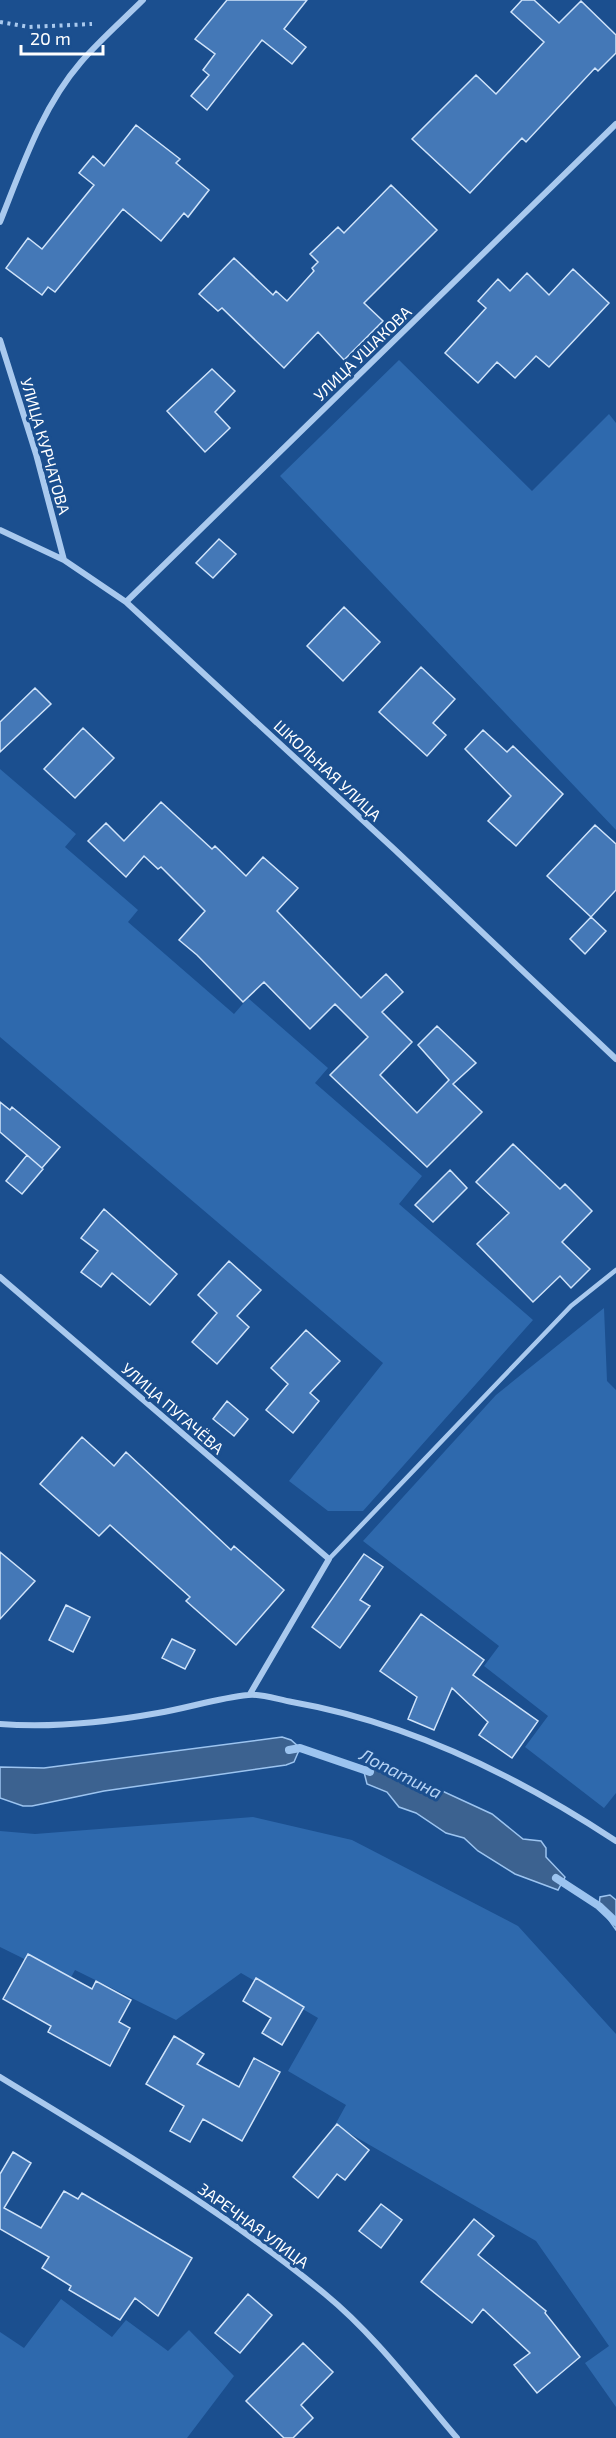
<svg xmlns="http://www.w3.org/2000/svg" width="616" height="2438" viewBox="0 0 616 2438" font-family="'Exo 2',sans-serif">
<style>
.green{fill:#2e69ad}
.water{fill:#3c6290;stroke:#9cc4f0;stroke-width:1.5}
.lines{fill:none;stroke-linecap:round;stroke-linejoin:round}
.stream{stroke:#9cc4f0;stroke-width:8}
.building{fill:#4478b7;stroke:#cfe3fa;stroke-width:1.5}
.path{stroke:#a9c9ee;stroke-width:4;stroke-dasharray:3 4.5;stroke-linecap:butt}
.lane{stroke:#a9c9ee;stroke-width:4.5}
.street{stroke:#a9c9ee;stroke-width:6}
.labels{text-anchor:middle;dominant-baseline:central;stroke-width:6;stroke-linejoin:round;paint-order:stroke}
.street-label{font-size:16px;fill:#fff;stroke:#1b4f8f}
.water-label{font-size:18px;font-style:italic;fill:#b5d3f5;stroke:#1b4f8f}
</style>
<rect width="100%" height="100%" fill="#1b4f8f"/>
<path class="green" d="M 399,360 L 532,491 L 609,414 L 616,423 L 616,830 L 280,476 Z
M 0,769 L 76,834 L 65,847 L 138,910 L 128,922 L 234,1014 L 248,998 L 328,1068 L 315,1083 L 422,1176 L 399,1204 L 533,1320 L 363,1511 L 328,1511 L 289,1481 L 383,1363 L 0,1037 Z
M 604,1308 L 607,1381 L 616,1390 L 616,1793 L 604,1808 L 525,1747 L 548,1716 L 484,1666 L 499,1646 L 363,1541 L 496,1395 Z
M 253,1817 L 352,1840 L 518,1926 L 616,2034 L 616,2407 L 585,2363 L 609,2346 L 536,2241 L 335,2125 L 346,2105 L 288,2071 L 318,2018 L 241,1973 L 176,2020 L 75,1970 L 69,1981 L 0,1947 L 0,1831 L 35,1834 Z
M 61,2299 L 112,2337 L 126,2320 L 168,2351 L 189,2330 L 234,2376 L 187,2438 L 0,2438 L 0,2332 L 24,2348 Z"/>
<path class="water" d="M 282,1737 L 291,1740 L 300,1748 L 294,1762 L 286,1765 L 104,1791 L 32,1806 L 23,1806 L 0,1798 L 0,1767 L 44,1768 Z
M 369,1764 L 388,1766 L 492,1814 L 523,1839 L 541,1841 L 546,1848 L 546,1857 L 565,1877 L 558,1890 L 515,1874 L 478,1851 L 464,1838 L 446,1833 L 416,1813 L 399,1807 L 387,1792 L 367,1784 L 363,1768 Z
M 610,1895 L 616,1900 L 616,1930 L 599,1906 L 600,1897 Z"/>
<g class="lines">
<path class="stream" d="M 289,1750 L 300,1748 L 370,1772
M 556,1878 L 599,1906 L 616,1922"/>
</g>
<path class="building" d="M 227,0 L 307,0 L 284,29 L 306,47 L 292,64 L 262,40 L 207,110 L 191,96 L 209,75 L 203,70 L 215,54 L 195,39 Z
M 522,0 L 534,0 L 559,23 L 581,1 L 616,35 L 616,53 L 598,71 L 595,68 L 526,142 L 522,138 L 470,193 L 412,139 L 476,75 L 496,94 L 544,42 L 511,12 Z
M 136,125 L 180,159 L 176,163 L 209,190 L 188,217 L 184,213 L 161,241 L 123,209 L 55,292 L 48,287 L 42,295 L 6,268 L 28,238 L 42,249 L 94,185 L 79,173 L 93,156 L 104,166 Z
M 391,185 L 437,230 L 364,303 L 383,321 L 344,360 L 318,332 L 284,368 L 222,308 L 218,311 L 199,294 L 234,258 L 273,295 L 276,291 L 287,301 L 314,271 L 312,268 L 318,262 L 310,254 L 338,227 L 344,233 Z
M 573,269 L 609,303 L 549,367 L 536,356 L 515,378 L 497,362 L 478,383 L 445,353 L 486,308 L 478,301 L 498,279 L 510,291 L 527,273 L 549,295 Z
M 212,369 L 235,391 L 215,412 L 230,428 L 205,452 L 167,411 Z
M 219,539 L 236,554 L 213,578 L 196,563 Z
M 344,607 L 380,642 L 343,681 L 307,646 Z
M 421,667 L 455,699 L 433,723 L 446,735 L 427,756 L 379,712 Z
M 35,688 L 51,704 L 0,752 L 0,722 Z
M 83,728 L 114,758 L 75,798 L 44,769 Z
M 483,730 L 507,752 L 513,746 L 563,794 L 516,846 L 488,821 L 511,796 L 465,749 Z
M 161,802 L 212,849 L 215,846 L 246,876 L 263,857 L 298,888 L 277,911 L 361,998 L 386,974 L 403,992 L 382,1012 L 412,1042 L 380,1075 L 417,1113 L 449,1080 L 418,1045 L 437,1026 L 476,1063 L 453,1084 L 482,1112 L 427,1167 L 330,1075 L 368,1037 L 335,1004 L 310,1029 L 264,982 L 243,1002 L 197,955 L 179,940 L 205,911 L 161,867 L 158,869 L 144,856 L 126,877 L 88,841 L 106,823 L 124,841 Z
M 595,825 L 616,844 L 616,890 L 591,917 L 547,876 Z
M 591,917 L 606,931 L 585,954 L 570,939 Z
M 0,1102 L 10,1110 L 12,1107 L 60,1147 L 42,1168 L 0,1132 Z
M 513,1144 L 560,1189 L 565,1184 L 592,1211 L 562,1242 L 590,1269 L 571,1288 L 560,1276 L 533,1302 L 477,1244 L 509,1213 L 476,1182 Z
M 27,1155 L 43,1169 L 22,1194 L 6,1181 Z
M 450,1170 L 467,1188 L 433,1222 L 415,1205 Z
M 104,1209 L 177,1274 L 150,1305 L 112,1273 L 101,1287 L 81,1272 L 98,1251 L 81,1238 Z
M 229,1261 L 261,1290 L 237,1316 L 249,1327 L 217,1364 L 192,1342 L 217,1313 L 198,1295 Z
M 306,1330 L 340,1361 L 310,1393 L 319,1401 L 293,1433 L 266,1410 L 288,1384 L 271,1368 Z
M 227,1401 L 248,1419 L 234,1436 L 213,1419 Z
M 82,1437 L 114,1466 L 126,1452 L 231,1550 L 234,1546 L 284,1590 L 236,1645 L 186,1601 L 190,1597 L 110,1525 L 99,1536 L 40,1484 Z
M 0,1552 L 35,1581 L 0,1619 Z
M 364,1554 L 383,1567 L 360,1600 L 370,1606 L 340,1648 L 312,1627 Z
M 66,1605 L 90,1617 L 73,1652 L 49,1640 Z
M 421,1614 L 484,1660 L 473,1675 L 538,1721 L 512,1758 L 479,1735 L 488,1722 L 452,1688 L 434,1730 L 408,1719 L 417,1697 L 380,1671 Z
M 172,1639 L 195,1650 L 185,1669 L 162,1658 Z
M 28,1954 L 92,1989 L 96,1981 L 131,2000 L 119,2022 L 130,2028 L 110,2066 L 48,2032 L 51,2026 L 3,1999 Z
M 256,1978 L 304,2007 L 282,2045 L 262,2033 L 271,2018 L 243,2001 Z
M 174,2036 L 204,2054 L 197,2064 L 239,2087 L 254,2058 L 280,2072 L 242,2141 L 203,2119 L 190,2142 L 170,2131 L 184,2106 L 146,2084 Z
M 337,2124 L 369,2150 L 345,2180 L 337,2174 L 318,2198 L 293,2177 Z
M 13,2152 L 31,2163 L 4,2208 L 41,2228 L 64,2191 L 78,2199 L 82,2193 L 192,2258 L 158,2316 L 135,2298 L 120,2320 L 69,2290 L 71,2286 L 42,2268 L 49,2257 L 0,2229 L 0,2174 Z
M 381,2204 L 402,2220 L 381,2248 L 359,2231 Z
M 474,2219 L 494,2236 L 478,2255 L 546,2311 L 545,2313 L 580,2357 L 537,2393 L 514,2365 L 530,2353 L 483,2309 L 472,2323 L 421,2282 Z
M 248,2294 L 272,2315 L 240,2353 L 215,2333 Z
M 303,2343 L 333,2372 L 301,2405 L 313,2418 L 293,2438 L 284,2438 L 246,2401 Z"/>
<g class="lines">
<path class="path" d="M 0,22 L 29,27 L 92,24"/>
<path class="lane" d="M 329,1559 L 571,1306 L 616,1270"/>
<path class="street" d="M 0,222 C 22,167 42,107 81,62 C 100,40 123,20 143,0
M 0,340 L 36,454 L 64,560
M 0,530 L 64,560 L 126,602 L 394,849 L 616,1059
M 126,602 L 616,124
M 0,1277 L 329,1559 L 250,1694
M 0,1724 C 51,1728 108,1722 158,1713 C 188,1708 218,1698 248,1695 C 261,1693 279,1700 292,1702 C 407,1722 519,1777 616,1841
M 0,2077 C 111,2145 224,2211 325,2294 C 375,2335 415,2389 457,2438"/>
</g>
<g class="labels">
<g class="street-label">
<text transform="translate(362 353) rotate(-44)">УЛИЦА УШАКОВА</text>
<text transform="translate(46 446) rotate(74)">УЛИЦА КУРЧАТОВА</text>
<text transform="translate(328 770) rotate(43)">ШКОЛЬНАЯ УЛИЦА</text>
<text transform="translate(173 1408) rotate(41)">УЛИЦА ПУГАЧЁВА</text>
<text transform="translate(254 2225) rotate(36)">ЗАРЕЧНАЯ УЛИЦА</text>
</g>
<g class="water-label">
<text transform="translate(401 1773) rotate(27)">Лопатина</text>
</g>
</g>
<path d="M21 45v9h82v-9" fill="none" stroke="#ffffff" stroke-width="3"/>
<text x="30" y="45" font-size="18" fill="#ffffff" stroke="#1b4f8f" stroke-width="4.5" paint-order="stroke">20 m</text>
</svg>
